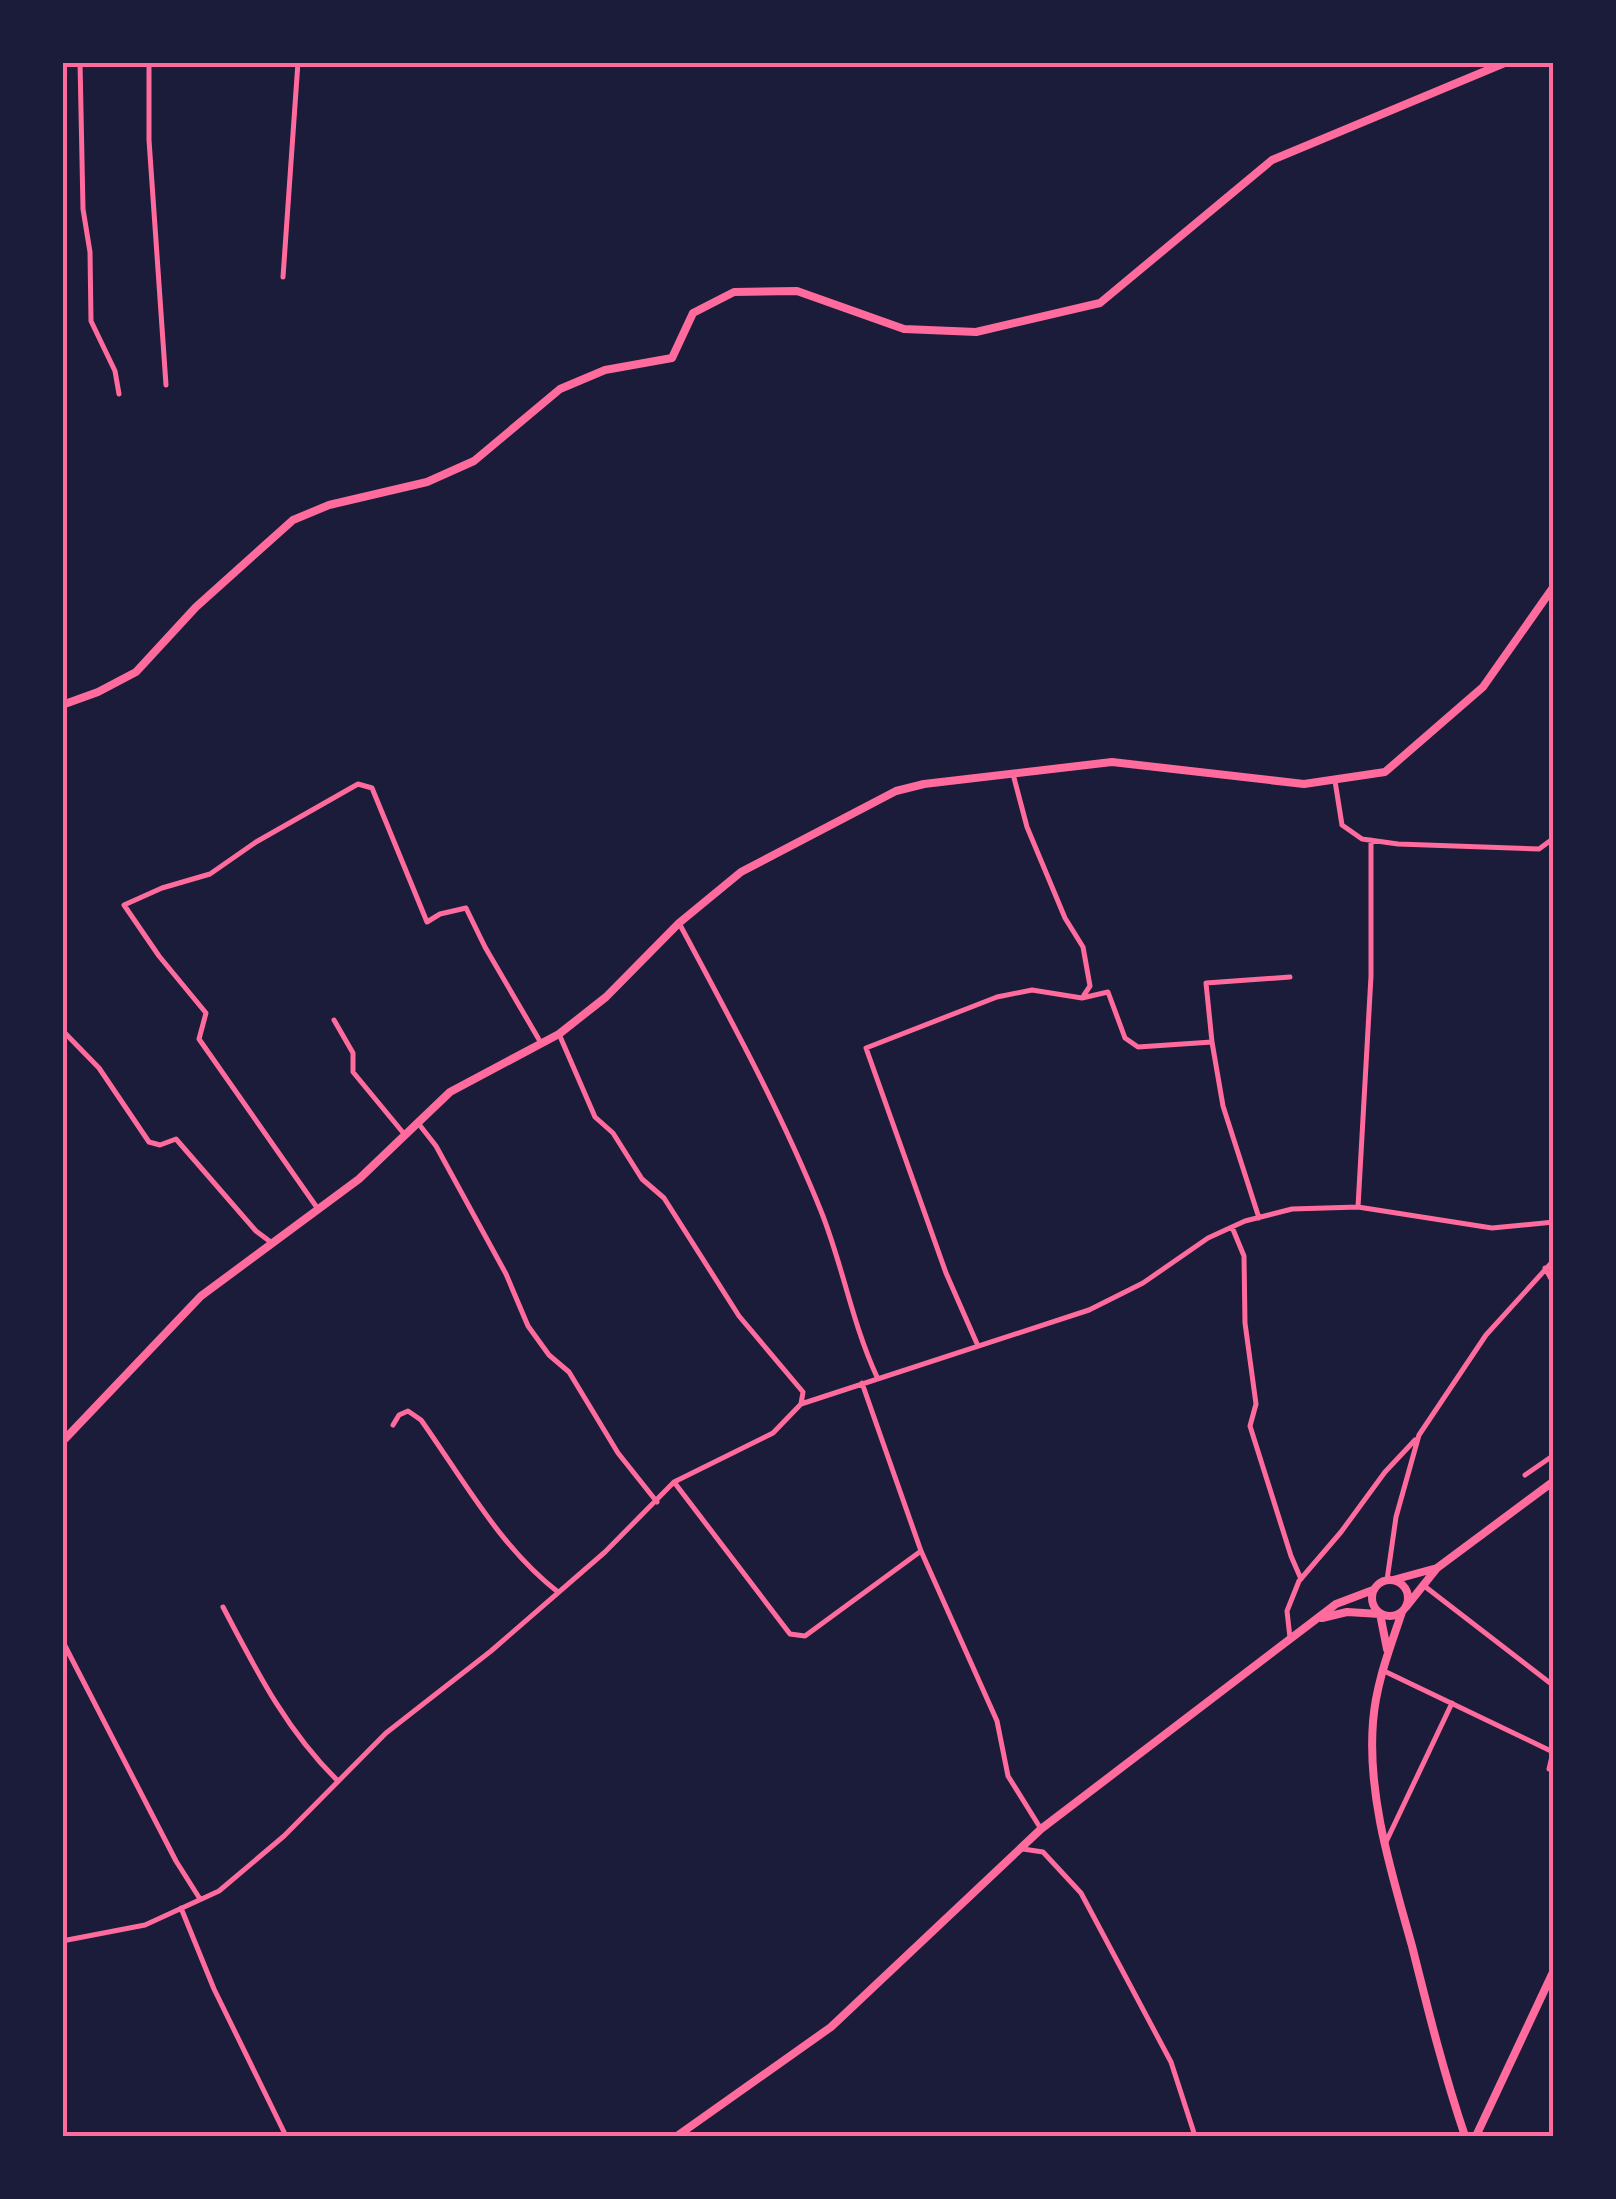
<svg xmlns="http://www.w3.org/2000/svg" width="1616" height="2199" viewBox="0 0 1616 2199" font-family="Literata,serif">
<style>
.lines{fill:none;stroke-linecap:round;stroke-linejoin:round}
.minor{stroke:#ff6b9d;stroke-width:5}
.tertiary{stroke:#ff6b9d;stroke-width:8}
.neatline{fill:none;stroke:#ff6b9d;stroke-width:4}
</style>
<rect width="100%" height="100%" fill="#1b1b3a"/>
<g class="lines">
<path class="minor" d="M 80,62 L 83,209 L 90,252 L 91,321 L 115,371 L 119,394
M 149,62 L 149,140 L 166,385
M 283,277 L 298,62
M 1013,774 L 1027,827 L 1065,918 L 1083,947 L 1090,986 L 1084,995
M 1335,781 L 1342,825 L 1362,839 L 1398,844 L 1539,849 L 1554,838
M 679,923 C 730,1018 781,1112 821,1211 C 843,1266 852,1323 877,1377
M 334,1020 L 353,1053 L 353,1072 L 405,1135
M 62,1030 L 99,1068 L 149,1142 L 160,1145 L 176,1139 L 256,1231 L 272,1243
M 559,1034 L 595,1117 L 613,1133 L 642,1179 L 664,1198 L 739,1316 L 803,1392 L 801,1404
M 1212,1042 L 1206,983 L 1290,977
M 418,1123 L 436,1146 L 506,1274 L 528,1326 L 549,1355 L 569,1372 L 618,1453 L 657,1502
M 1358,1207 L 1371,976 L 1371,840
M 318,1209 L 199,1039 L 206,1013 L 159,956 L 124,905 L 162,888 L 210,874 L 256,842 L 358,784 L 372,788 L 427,922 L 440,914 L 466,908 L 485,947 L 541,1043
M 1232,1227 L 1244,1256 L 1245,1323 L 1256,1404 L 1250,1426 L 1291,1556 L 1301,1579
M 1545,1268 L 1554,1284
M 978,1346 L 946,1273 L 866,1048 L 997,997 L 1032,990 L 1082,998 L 1108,992 L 1125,1038 L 1138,1047 L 1212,1042 L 1223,1106 L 1259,1218
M 393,1425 L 399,1415 L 408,1411 L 421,1420 C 463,1479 500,1547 558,1592
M 1525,1475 L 1554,1455
M 674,1482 L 790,1634 L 805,1636 L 921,1551 L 862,1383
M 921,1551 L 997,1721 L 1008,1776 L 1041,1829
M 1387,1580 L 1396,1517 L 1419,1435 L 1486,1335 L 1554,1260
M 1423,1585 L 1554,1686
M 223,1607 C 256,1670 286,1730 337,1780
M 1290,1638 L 1287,1611 L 1299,1581 L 1341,1532 L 1385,1472 L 1415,1440
M 62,1640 L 176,1861 L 200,1899
M 1382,1670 L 1553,1752 L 1549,1769
M 1386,1842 L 1452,1703
M 1023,1849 L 1043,1852 L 1081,1893 L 1171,2062 L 1195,2136
M 181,1908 L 214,1989 L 286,2136
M 62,1941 L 145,1925 L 219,1891 L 284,1836 L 386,1733 L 491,1651 L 605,1552 L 674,1482 L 773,1433 L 801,1404 L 1089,1310 L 1143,1283 L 1208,1238 L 1245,1221 L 1292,1209 L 1358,1207 L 1492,1228 L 1554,1222"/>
<path class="tertiary" d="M 62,705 L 98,692 L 136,672 L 196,607 L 293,520 L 329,505 L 427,482 L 474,461 L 560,389 L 605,370 L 672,358 L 693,313 L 734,292 L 797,291 L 904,329 L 976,332 L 1100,303 L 1272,160 L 1507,62
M 62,1442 L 201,1296 L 359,1179 L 450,1092 L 559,1034 L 606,997 L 679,923 L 741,872 L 896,791 L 924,784 L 1112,762 L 1304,784 L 1385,772 L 1483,687 L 1554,586
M1372 1598a18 18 0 1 1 36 0a18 18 0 1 1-36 0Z
M 1393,1580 L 1437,1568
M 1406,1607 L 1437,1568 L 1554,1481
M 1402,1612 C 1390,1648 1376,1683 1373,1722 C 1367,1797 1392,1874 1412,1946 C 1428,2010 1444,2074 1465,2136
M 1322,1618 L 1347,1612 L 1380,1614 L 1387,1649
M 677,2136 L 831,2027 L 1041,1829 L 1336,1604 L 1373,1590
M 1476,2136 L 1554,1970"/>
</g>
<rect width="1616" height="2199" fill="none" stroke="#1b1b3a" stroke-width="130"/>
<rect x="65" y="65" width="1486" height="2069" class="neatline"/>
</svg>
